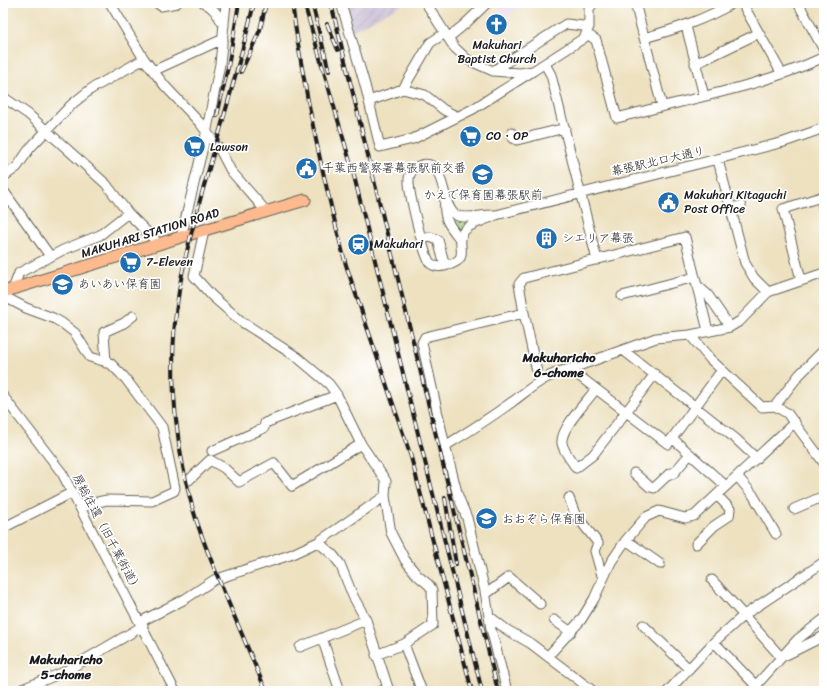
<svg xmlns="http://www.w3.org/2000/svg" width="827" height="694" viewBox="0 0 827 694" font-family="Sriracha,'Klee One',sans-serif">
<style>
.built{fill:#ebd1eb}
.industrial{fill:url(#industrial-furrows)}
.grass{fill:url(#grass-tufts);stroke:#62764c}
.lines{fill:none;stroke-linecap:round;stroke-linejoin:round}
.minor-casing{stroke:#656155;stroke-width:11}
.major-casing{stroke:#656155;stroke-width:13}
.minor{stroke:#fff;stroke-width:9}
.major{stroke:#fcba8e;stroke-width:11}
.rail-casing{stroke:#1c1c1c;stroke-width:4}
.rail{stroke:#fff;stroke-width:2.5;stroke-dasharray:8;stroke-linecap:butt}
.labels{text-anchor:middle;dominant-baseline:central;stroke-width:3.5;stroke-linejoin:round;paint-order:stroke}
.poi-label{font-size:12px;fill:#1c1c1c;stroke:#fff;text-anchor:start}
.street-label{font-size:12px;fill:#1c1c1c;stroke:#fff}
.neighbourhood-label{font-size:13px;font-weight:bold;fill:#1c1c1c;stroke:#fff}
</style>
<defs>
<pattern id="industrial-furrows" width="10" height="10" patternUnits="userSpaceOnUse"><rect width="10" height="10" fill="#cbbfd5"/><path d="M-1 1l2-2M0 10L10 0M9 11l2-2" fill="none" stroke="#aea4b6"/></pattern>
<pattern id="grass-tufts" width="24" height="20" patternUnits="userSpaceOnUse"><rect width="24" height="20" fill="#a8d07b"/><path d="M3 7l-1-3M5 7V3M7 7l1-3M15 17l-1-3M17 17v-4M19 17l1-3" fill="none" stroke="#90b26a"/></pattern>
</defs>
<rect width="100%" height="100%" fill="#fff"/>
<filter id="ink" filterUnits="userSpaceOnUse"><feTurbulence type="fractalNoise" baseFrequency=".025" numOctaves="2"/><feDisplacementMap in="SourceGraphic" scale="8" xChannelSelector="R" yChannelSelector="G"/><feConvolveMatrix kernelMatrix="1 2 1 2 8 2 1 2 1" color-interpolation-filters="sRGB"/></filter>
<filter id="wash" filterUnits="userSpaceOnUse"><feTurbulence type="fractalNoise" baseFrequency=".012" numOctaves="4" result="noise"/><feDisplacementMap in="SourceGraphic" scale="16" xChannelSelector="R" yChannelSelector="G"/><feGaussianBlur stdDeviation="0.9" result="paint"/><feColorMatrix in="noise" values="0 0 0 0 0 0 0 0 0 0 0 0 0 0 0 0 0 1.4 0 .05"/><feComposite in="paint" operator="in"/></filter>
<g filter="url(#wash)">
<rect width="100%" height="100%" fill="#ede1c0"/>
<path class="built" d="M 495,3 L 523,3 L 506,17 Z"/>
<path class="industrial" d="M 405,3 L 352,31 L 345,4 L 347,3 Z"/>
<path class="grass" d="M 450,213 L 477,217 L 461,232 L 451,225 Z"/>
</g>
<g filter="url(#ink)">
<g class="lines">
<defs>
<path id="minor" d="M 110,3 L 144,59 L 165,86 L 200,123 L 220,150 L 231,171 L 266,211
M 157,3 L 161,6 L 177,3
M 204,3 C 215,8 218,16 224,26
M 341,3 L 365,85 L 380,147 L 413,139 L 473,109 L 533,71
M 426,3 L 454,47 L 468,60 L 493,71 L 520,73 L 533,71 L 584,38 L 589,27 L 589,9 L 593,3
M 635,3 L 662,106
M 742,3 L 782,74
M 798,3 L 824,50
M 686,26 L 704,96
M 587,34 L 596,40 L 617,118 C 686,99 758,88 824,57
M 448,38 L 465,24 L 487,3
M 644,38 C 676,29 704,20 733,3
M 545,64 L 551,75 L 597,260
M 695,64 L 759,33
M 153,71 L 223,39
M 493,71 L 566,24 L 583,26
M 403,89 L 425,95 L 444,110 L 456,116
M 3,97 L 28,114 L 106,184 L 128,213 L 158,243
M 369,101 L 403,89 L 430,43 L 445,33
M 512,133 L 513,138 L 517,140 L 565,128
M 718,160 L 745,263 L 754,278 L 768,292
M 3,177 L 17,167 L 30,148 L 71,105 L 91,89 L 144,59
M 3,190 L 50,256
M 822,197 L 824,217
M 445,198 C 443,219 448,224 460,239
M 730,208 L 741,206
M 496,215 C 485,214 465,220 456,215 C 440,207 447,158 421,165 C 414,167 409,173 409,180 C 408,191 424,255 430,263 C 436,268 441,267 448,265 C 473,259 453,243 465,230 C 471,223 487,220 496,215 L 784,142 L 824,128
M 204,231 L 194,276 L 212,296 L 242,322 L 297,357 L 329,384 L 337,395 L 361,444 L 386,481 L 385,496 L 391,533 L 405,560 L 417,575 L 429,585 L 432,590 L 433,625 L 404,644 L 376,655
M 181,237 L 205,139 L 220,64 L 226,3
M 422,239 L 430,237 L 438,240 L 445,266
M 801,280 L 783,209 L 824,196
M 697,285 L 708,295 L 730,327
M 13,289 L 19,273 L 63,250 L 100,235 L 128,213
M 3,296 L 26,308 L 53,318 L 62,323 L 75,333 L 90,357 L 110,363 L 125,378 L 162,427 L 175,488 L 174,491 L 152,501 L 107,500 L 93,503 L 81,508
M 622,296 L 695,277
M 524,313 L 519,284 L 524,278 L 685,237 L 708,331
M 690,335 L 710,359 L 762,407 L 775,406 L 787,413 L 824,463
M 623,350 L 736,439 L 757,459
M 106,363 L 104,332 L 124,323 L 133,316
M 570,369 L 668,444 L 722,370
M 596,389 C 587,401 560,429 562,443 C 563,451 572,461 576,468 L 593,455 L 655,374
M 3,396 L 62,473 L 175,691
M 775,406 L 799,375 L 824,350
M 672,438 L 726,486
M 445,446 C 468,432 490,418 512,402 C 531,388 546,374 570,369 L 656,338 L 690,335 L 730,327 L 740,321 L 768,292 L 824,273
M 212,451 L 264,428 L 265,423 L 337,395
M 634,473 L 650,487 L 654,488 L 670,473 L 673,474 L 690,454
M 738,477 L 753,495 L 776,534
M 189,480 L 210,460 L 224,468 L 239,482 L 274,463 L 292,486 L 361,444
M 569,498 L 575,514 L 598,543 L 595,551 L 603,579
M 794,509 L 824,496
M 3,528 L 73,492
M 626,540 L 660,564
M 318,542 L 333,555 L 340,564 L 353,596 L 366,620 L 388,688 L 381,691
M 696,544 L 714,526 L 729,516 L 730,509 L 717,495
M 712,580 L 781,657
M 486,594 L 509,577 L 540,604
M 489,616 L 507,630 L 530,643 L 593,691
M 554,620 L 571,632
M 140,622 L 185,599 L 214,580 L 290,555 L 318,542 L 385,496
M 643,625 L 689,669
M 714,642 L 761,691
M 404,644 L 421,689
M 300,647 L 322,638
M 786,655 L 824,636
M 548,656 L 581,620 L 594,599 L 611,562 L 626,540 L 646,517 L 659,511 L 685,518 L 694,516 L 795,422
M 17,691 L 64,672 L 143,626
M 340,691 L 322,638 L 366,620
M 507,691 L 491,629 L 485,591 L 467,518 L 458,496 L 445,446 L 422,343 L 425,337 L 524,313 L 539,381
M 668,691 L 714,642 L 744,615 L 824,562
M 751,691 L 798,639 L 824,619"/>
<path id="major" d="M 3,292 L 181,237 L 305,200"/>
</defs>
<use href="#minor" class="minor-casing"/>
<use href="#major" class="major-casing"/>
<use href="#minor" class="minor"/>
<use href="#major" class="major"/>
<defs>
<path id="rail" d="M 254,3 C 239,67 220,130 202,193 C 193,226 184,258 179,291 C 168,357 173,429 189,494 C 197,528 211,560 224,592 C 238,625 252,658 266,691
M 292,3 C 304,92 323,179 346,265 L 411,457 L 472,691
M 304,3 L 353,172 L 482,691
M 312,3 L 329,71
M 331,3 L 498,691
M 327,24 L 338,50
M 241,72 L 260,30 L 266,3
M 217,116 L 228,67 L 239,3
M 445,498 L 456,564"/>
</defs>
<use href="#rail" class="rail-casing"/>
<use href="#rail" class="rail"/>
</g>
</g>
<defs>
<symbol id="church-disc" viewBox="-11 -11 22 22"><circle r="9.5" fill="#1f6fb2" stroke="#fff"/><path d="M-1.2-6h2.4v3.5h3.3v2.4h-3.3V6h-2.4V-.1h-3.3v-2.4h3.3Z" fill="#fff"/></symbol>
<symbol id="supermarket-disc" viewBox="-11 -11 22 22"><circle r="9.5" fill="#1f6fb2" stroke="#fff"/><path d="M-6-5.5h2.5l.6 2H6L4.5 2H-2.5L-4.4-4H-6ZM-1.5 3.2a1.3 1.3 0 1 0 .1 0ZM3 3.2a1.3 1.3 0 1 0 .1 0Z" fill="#fff"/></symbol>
<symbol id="civic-disc" viewBox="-11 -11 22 22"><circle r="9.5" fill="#1f6fb2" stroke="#fff"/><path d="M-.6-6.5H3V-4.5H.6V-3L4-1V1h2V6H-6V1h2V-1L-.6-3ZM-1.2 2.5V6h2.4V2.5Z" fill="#fff"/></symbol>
<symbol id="school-disc" viewBox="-11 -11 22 22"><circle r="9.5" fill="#1f6fb2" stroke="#fff"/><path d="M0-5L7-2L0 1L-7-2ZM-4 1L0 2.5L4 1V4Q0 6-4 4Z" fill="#fff"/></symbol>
<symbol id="building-disc" viewBox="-11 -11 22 22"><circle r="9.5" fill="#1f6fb2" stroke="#fff"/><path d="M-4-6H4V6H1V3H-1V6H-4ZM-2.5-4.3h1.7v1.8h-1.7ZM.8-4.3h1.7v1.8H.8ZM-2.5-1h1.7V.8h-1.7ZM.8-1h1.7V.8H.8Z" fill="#fff"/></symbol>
<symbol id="station-disc" viewBox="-11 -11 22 22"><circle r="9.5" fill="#1f6fb2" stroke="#fff"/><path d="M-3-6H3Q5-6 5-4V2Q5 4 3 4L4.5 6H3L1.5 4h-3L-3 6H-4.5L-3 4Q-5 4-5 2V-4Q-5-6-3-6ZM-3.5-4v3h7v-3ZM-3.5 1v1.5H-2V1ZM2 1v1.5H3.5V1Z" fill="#fff"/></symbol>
</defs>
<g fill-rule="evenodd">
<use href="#church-disc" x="484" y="12" width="25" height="25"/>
<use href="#supermarket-disc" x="458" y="124" width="25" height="25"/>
<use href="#supermarket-disc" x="182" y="134" width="25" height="25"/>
<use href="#civic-disc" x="294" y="156" width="25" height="25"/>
<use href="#school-disc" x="470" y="162" width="25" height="25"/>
<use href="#civic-disc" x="656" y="190" width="25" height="25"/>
<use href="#building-disc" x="534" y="226" width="25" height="25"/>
<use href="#station-disc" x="346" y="232" width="25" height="25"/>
<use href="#supermarket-disc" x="118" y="250" width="25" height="25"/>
<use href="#school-disc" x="50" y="272" width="25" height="25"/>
<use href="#school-disc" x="474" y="506" width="25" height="25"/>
</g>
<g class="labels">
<g class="poi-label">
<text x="497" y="45" text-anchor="middle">Makuhari<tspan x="497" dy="14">Baptist Church</tspan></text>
<text x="486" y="136">CO・OP</text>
<text x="210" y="147">Lawson</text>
<text x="322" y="168">千葉西警察署幕張駅前交番</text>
<text x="483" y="195" text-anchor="middle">かえで保育園幕張駅前</text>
<text x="684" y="195">Makuhari Kitaguchi<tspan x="684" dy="14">Post Office</tspan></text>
<text x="562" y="238">シエリア幕張</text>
<text x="374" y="244">Makuhari</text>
<text x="146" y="262">7-Eleven</text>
<text x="78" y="284">あいあい保育園</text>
<text x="502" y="519">おおぞら保育園</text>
</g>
<g class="street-label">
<text transform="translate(658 161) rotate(-13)">幕張駅北口大通り</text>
<text transform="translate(150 233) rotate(-17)">MAKUHARI STATION ROAD</text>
<text transform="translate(107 533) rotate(62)">房総往還（旧千葉街道）</text>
</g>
<g class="neighbourhood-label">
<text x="559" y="357">Makuharicho<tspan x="559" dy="15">6-chome</tspan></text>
<text x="66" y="659">Makuharicho<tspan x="66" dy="15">5-chome</tspan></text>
</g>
</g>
<rect width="827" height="694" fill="none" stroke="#fff" stroke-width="16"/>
</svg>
